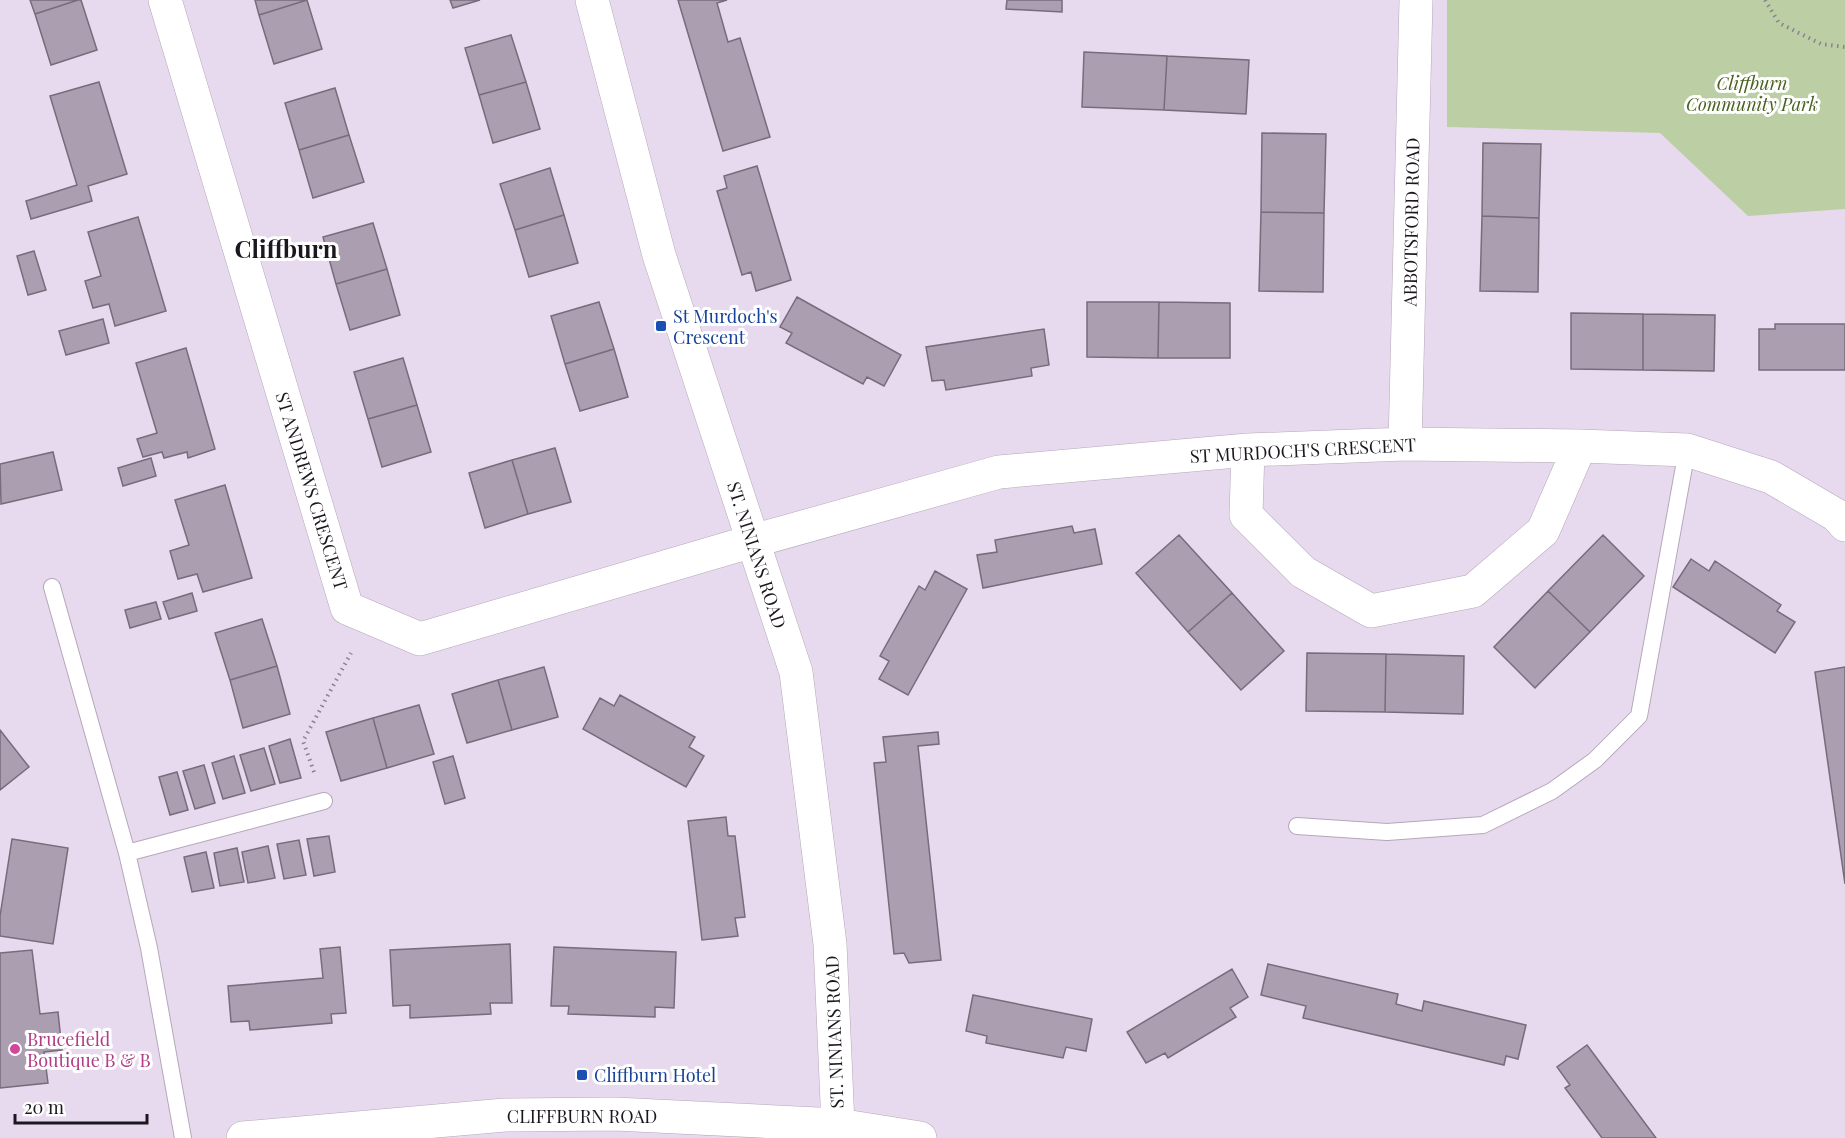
<svg xmlns="http://www.w3.org/2000/svg" width="1845" height="1138" viewBox="0 0 1845 1138" font-family="'Playfair Display',serif">
<style>
.green{fill:#bccea4}
.building{fill:#ab9eb0;stroke:#776b7c;stroke-width:1.5}
.lines{fill:none;stroke-linecap:round;stroke-linejoin:round}
.service-casing{stroke:#b5a7ba;stroke-width:18}
.minor-casing{stroke:#b5a7ba;stroke-width:34}
.path{stroke:#8b8190;stroke-width:4;stroke-dasharray:1.5 4.5;stroke-linecap:butt}
.service{stroke:#fff;stroke-width:16}
.minor{stroke:#fff;stroke-width:33}
.transit-dot{fill:#1a4fb4;stroke:#fff;stroke-width:2}
.hotel-dot{fill:#d1479c;stroke:#fff;stroke-width:2}
.labels{text-anchor:middle;dominant-baseline:central;stroke-width:6;stroke-linejoin:round;paint-order:stroke}
.park-label{font-size:18px;font-style:italic;fill:#4a6021;stroke:#fff}
.street-label{font-size:18px;fill:#1c171e;stroke:#fff}
.transit-label{font-size:18px;fill:#164399;stroke:#fff;text-anchor:start}
.hotel-label{font-size:18px;fill:#b23c85;stroke:#fff;text-anchor:start}
.district-label{font-size:24px;font-weight:bold;fill:#1c171e;stroke:#fff}
</style>
<rect width="100%" height="100%" fill="#e8daee"/>
<path class="green" d="M 1447,0 L 1845,0 L 1845,209 L 1748,216 L 1660,133 L 1447,127 Z"/>
<path class="building" d="M 30,0 L 78,0 L 35,14 Z
M 78,0 L 81,0 L 97,50 L 51,65 L 35,14 Z
M 255,0 L 307,0 L 259,15 Z
M 307,0 L 322,49 L 274,64 L 259,15 Z
M 450,0 L 480,0 L 453,8 Z
M 678,0 L 727,0 L 717,3 L 728,42 L 740,38 L 770,137 L 723,151 Z
M 1007,0 L 1062,0 L 1062,12 L 1006,9 Z
M 511,35 L 526,82 L 479,95 L 465,48 Z
M 1084,52 L 1167,56 L 1164,110 L 1082,107 Z
M 1167,56 L 1249,60 L 1246,114 L 1164,110 Z
M 99,82 L 127,174 L 88,186 L 92,201 L 31,219 L 26,201 L 77,185 L 50,96 Z
M 526,82 L 540,129 L 493,143 L 479,95 Z
M 335,88 L 349,135 L 299,150 L 285,103 Z
M 1262,133 L 1326,134 L 1324,213 L 1261,212 Z
M 349,135 L 364,182 L 313,198 L 299,150 Z
M 1483,143 L 1541,144 L 1539,218 L 1482,216 Z
M 757,166 L 791,280 L 756,291 L 751,272 L 742,275 L 717,191 L 727,188 L 724,176 Z
M 550,168 L 564,215 L 515,230 L 500,184 Z
M 1261,212 L 1324,213 L 1323,292 L 1259,291 Z
M 564,215 L 578,263 L 529,277 L 515,230 Z
M 1482,216 L 1539,218 L 1538,292 L 1480,291 Z
M 138,217 L 166,311 L 115,326 L 109,304 L 93,308 L 85,281 L 101,276 L 88,232 Z
M 373,223 L 387,269 L 336,284 L 323,237 Z
M 34,251 L 46,290 L 28,295 L 17,256 Z
M 387,269 L 400,315 L 350,330 L 336,284 Z
M 797,297 L 901,355 L 884,386 L 867,377 L 863,384 L 786,343 L 792,333 L 780,327 Z
M 599,302 L 614,349 L 565,364 L 551,316 Z
M 1087,302 L 1159,302 L 1158,358 L 1087,357 Z
M 1159,302 L 1230,303 L 1230,358 L 1158,358 Z
M 1571,313 L 1643,314 L 1643,370 L 1571,369 Z
M 1643,314 L 1715,315 L 1714,371 L 1643,370 Z
M 103,319 L 109,343 L 66,355 L 59,331 Z
M 1775,324 L 1845,324 L 1845,370 L 1759,370 L 1759,329 L 1775,329 Z
M 1044,329 L 1049,365 L 1031,368 L 1032,376 L 946,390 L 944,380 L 932,381 L 926,347 Z
M 186,348 L 215,449 L 188,458 L 187,452 L 164,458 L 162,452 L 143,457 L 137,439 L 157,433 L 136,363 Z
M 614,349 L 628,397 L 580,411 L 565,364 Z
M 403,358 L 417,405 L 368,419 L 354,372 Z
M 417,405 L 431,452 L 382,467 L 368,419 Z
M 555,448 L 571,502 L 528,514 L 512,460 Z
M 53,452 L 62,490 L 1,504 L 0,464 Z
M 151,458 L 156,476 L 123,486 L 118,468 Z
M 512,460 L 528,514 L 485,528 L 469,473 Z
M 225,485 L 252,578 L 203,592 L 197,574 L 178,579 L 170,551 L 189,545 L 175,500 Z
M 1072,526 L 1074,533 L 1095,529 L 1102,564 L 983,588 L 977,555 L 997,552 L 995,540 Z
M 1179,535 L 1232,593 L 1188,632 L 1136,573 Z
M 1603,535 L 1644,576 L 1590,632 L 1548,591 Z
M 1691,559 L 1709,571 L 1715,561 L 1781,605 L 1777,611 L 1795,622 L 1775,653 L 1673,587 Z
M 935,571 L 967,589 L 908,695 L 879,679 L 889,661 L 880,656 L 919,586 L 925,590 Z
M 1548,591 L 1590,632 L 1535,688 L 1494,647 Z
M 192,593 L 197,611 L 169,619 L 163,602 Z
M 1232,593 L 1284,651 L 1241,690 L 1188,632 Z
M 156,602 L 161,619 L 130,628 L 125,610 Z
M 262,619 L 277,666 L 230,680 L 215,633 Z
M 1307,653 L 1386,654 L 1385,712 L 1306,711 Z
M 1386,654 L 1464,656 L 1463,714 L 1385,712 Z
M 277,666 L 290,714 L 243,728 L 230,680 Z
M 544,667 L 558,717 L 512,730 L 498,680 Z
M 1845,667 L 1845,884 L 1815,672 Z
M 498,680 L 512,730 L 467,743 L 452,694 Z
M 620,695 L 695,737 L 689,747 L 704,756 L 686,787 L 583,729 L 600,698 L 614,706 Z
M 419,705 L 434,754 L 387,768 L 373,718 Z
M 373,718 L 387,768 L 341,781 L 326,732 Z
M 0,730 L 29,767 L 0,790 Z
M 938,732 L 939,744 L 918,746 L 941,960 L 909,963 L 904,953 L 894,954 L 874,763 L 886,762 L 883,737 Z
M 290,739 L 301,778 L 280,783 L 269,746 Z
M 264,748 L 275,784 L 251,791 L 240,755 Z
M 234,756 L 245,793 L 223,799 L 212,763 Z
M 453,756 L 465,798 L 445,804 L 433,762 Z
M 204,765 L 215,803 L 195,809 L 183,771 Z
M 177,772 L 188,810 L 170,815 L 159,777 Z
M 726,817 L 728,836 L 735,836 L 745,917 L 735,918 L 738,936 L 702,940 L 688,821 Z
M 329,836 L 335,872 L 314,876 L 307,839 Z
M 12,839 L 68,848 L 53,944 L 0,936 L 0,916 Z
M 299,840 L 306,875 L 284,879 L 277,844 Z
M 268,846 L 275,878 L 248,883 L 242,852 Z
M 237,848 L 244,882 L 220,886 L 214,853 Z
M 206,852 L 214,888 L 192,892 L 184,857 Z
M 510,944 L 512,1003 L 490,1003 L 491,1014 L 410,1018 L 410,1005 L 393,1006 L 390,950 Z
M 340,947 L 346,1013 L 331,1014 L 332,1023 L 250,1030 L 249,1021 L 231,1022 L 228,986 L 323,978 L 320,949 Z
M 554,947 L 676,952 L 674,1008 L 655,1007 L 655,1017 L 568,1014 L 569,1006 L 551,1006 Z
M 32,950 L 40,1014 L 58,1012 L 62,1050 L 44,1052 L 48,1083 L 0,1088 L 0,953 Z
M 1268,964 L 1398,994 L 1396,1004 L 1422,1011 L 1424,1001 L 1526,1025 L 1518,1059 L 1506,1056 L 1504,1065 L 1303,1018 L 1306,1006 L 1261,995 Z
M 1232,969 L 1248,997 L 1230,1008 L 1236,1017 L 1168,1058 L 1165,1053 L 1146,1063 L 1127,1032 Z
M 973,995 L 1092,1019 L 1086,1051 L 1066,1047 L 1063,1058 L 986,1043 L 987,1036 L 966,1031 Z
M 1587,1045 L 1656,1138 L 1602,1138 L 1565,1088 L 1570,1085 L 1557,1067 Z"/>
<g class="lines">
<defs>
<path id="service" d="M 52,587 L 127,853
M 1297,826 L 1387,832 L 1483,825 L 1552,791 L 1595,760 L 1639,716 L 1687,450
M 183,1138 L 149,948 L 127,853 L 324,801"/>
<path id="minor" d="M 165,0 L 347,608 L 420,639 L 753,541 L 999,472 L 1248,450 L 1405,444 L 1580,446 L 1687,450 L 1771,477 L 1836,515 L 1845,525
M 592,0 L 659,255 L 796,672 L 830,944 L 838,1125
M 1405,444 L 1416,0
M 1248,450 L 1246,515 L 1303,572 L 1371,611 L 1473,591 L 1543,531 L 1580,446
M 243,1138 L 505,1115 L 615,1114 L 838,1125 L 920,1138"/>
</defs>
<use href="#service" class="service-casing"/>
<use href="#minor" class="minor-casing"/>
<path class="path" d="M 1765,0 L 1779,23 L 1821,44 L 1845,47
M 314,772 L 303,741 L 351,653"/>
<use href="#service" class="service"/>
<use href="#minor" class="minor"/>
</g>
<g class="transit-dot">
<rect x="655" y="320" width="12" height="12" rx="3"/>
<rect x="576" y="1069" width="12" height="12" rx="3"/>
</g>
<circle class="hotel-dot" cx="15" cy="1049" r="6"/>
<g class="labels">
<g class="park-label">
<text x="1752" y="83">Cliffburn<tspan x="1752" dy="21">Community Park</tspan></text>
</g>
<g class="street-label">
<text transform="translate(1411 222) rotate(-89)">ABBOTSFORD ROAD</text>
<text transform="translate(1303 450) rotate(-3)">ST MURDOCH'S CRESCENT</text>
<text transform="translate(312 491) rotate(73)">ST ANDREWS CRESCENT</text>
<text transform="translate(757 555) rotate(72)">ST. NINIANS ROAD</text>
<text transform="translate(834 1032) rotate(-92)">ST. NINIANS ROAD</text>
<text x="582" y="1116">CLIFFBURN ROAD</text>
</g>
<g class="transit-label">
<text x="673" y="316">St Murdoch's<tspan x="673" dy="21">Crescent</tspan></text>
<text x="594" y="1075">Cliffburn Hotel</text>
</g>
<g class="hotel-label">
<text x="27" y="1039">Brucefield<tspan x="27" dy="21">Boutique B &amp; B</tspan></text>
</g>
<g class="district-label">
<text x="286" y="248">Cliffburn</text>
</g>
</g>
<path d="M15 1114v9h132v-9" fill="none" stroke="#1c171e" stroke-width="3"/>
<text x="24" y="1114" font-size="18" fill="#1c171e" stroke="#ffffff" stroke-width="4.5" paint-order="stroke">20 m</text>
</svg>
